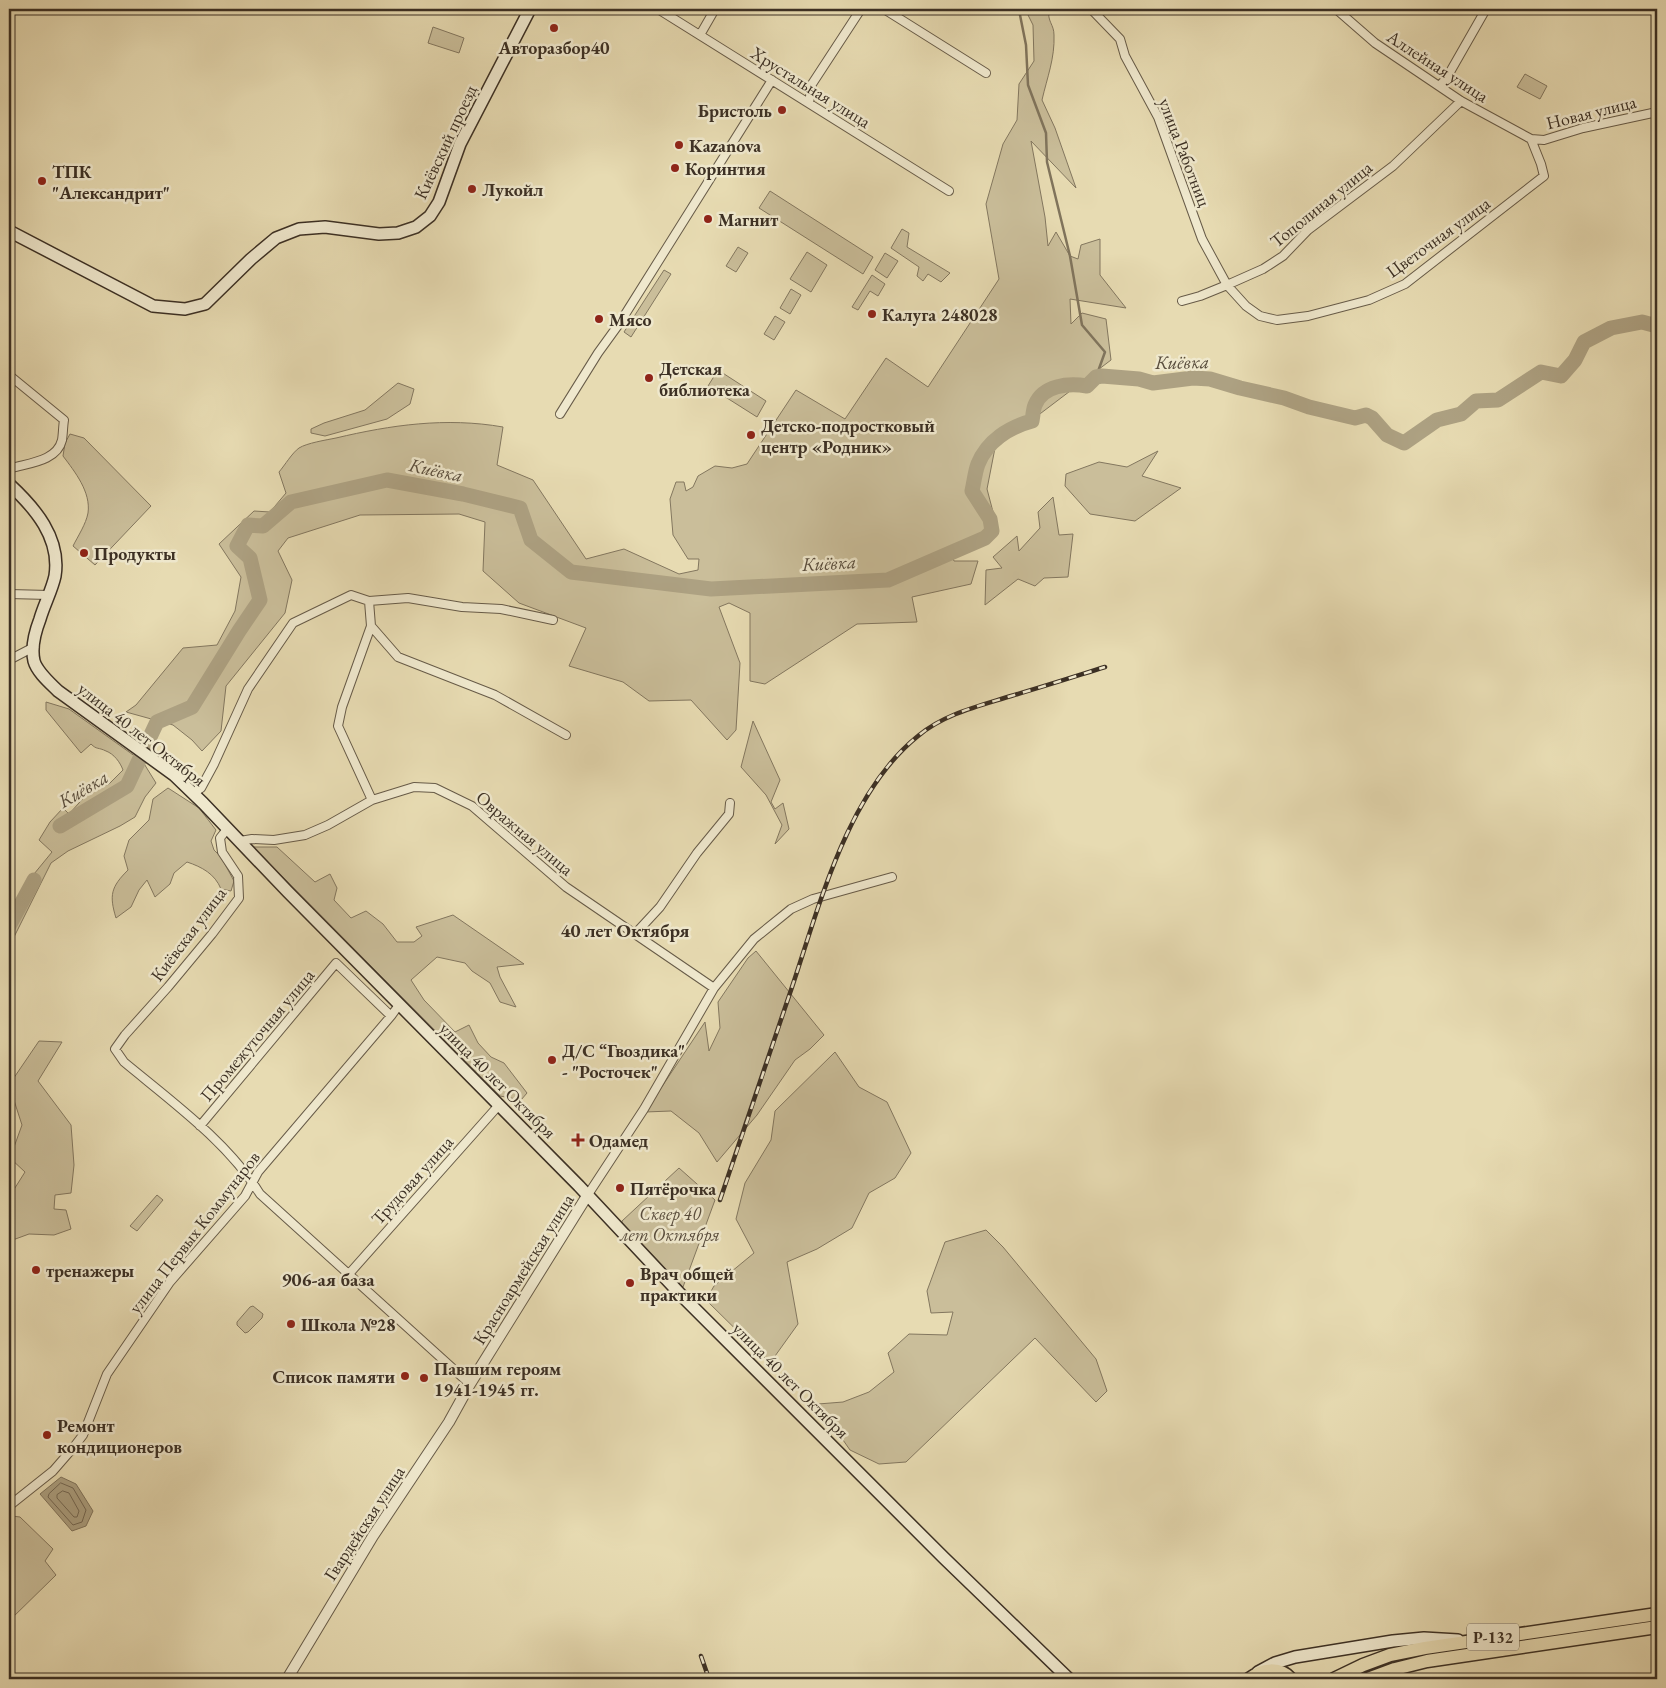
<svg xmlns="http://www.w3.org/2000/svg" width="1666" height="1688" viewBox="0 0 1666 1688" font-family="'EB Garamond',serif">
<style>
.green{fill:#cabe9a;stroke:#83775f}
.water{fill:#ada182;stroke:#80745c}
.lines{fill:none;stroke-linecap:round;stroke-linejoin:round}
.shore{stroke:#746853;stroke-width:1}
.stream{stroke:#80745c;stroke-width:2.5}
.river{stroke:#ada182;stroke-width:15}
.minor-casing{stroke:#675b48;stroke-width:10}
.tertiary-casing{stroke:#675b48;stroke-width:12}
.secondary-casing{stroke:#3c3024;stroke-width:14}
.primary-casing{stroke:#3c3024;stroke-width:15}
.trunk-casing{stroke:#3c3024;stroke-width:15}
.minor{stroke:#efe8cd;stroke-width:8}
.tertiary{stroke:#efe8cd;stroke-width:10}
.secondary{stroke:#efe8cd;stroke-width:11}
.primary{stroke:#e7dbb2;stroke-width:12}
.trunk{stroke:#e7dbb2;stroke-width:12}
.rail-casing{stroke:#3c3024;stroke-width:4.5}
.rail{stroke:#efe8cd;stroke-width:2.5;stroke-dasharray:8;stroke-linecap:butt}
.poi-dot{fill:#8f2418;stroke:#efe8cd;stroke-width:2}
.labels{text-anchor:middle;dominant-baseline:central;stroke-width:5;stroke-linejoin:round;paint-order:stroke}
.shield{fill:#efe8cd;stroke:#726757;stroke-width:1}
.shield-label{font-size:16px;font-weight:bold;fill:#3c3024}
.poi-label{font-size:18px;font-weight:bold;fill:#3c3024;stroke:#efe8cd;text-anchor:start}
.street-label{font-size:18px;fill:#3c3024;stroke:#efe8cd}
.park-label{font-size:18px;font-style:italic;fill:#584c3c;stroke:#efe8cd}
.water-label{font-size:19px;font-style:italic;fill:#584c3c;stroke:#efe8cd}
.neighbourhood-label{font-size:19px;font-weight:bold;fill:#3c3024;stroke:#efe8cd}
</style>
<rect width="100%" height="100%" fill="#e7dbb2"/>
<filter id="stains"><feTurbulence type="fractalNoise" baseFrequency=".004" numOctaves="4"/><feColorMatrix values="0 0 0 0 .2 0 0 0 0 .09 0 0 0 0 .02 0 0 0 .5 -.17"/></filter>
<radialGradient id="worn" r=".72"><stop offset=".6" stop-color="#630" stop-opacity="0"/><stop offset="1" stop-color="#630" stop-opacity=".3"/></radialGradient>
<path class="green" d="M 1025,9 L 1049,9 C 1047,22 1054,24 1054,35 C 1055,58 1047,78 1042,100 L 1055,128 L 1076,188 L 1031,141 L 1045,217 L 1048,246 L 1056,232 L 1070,256 L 1078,259 L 1081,245 L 1100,239 L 1100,275 L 1126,308 L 1070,299 L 1071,324 L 1082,313 L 1106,319 L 1111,360 L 995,448 L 987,489 L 997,527 L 951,553 L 954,561 L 978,561 L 971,584 L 912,597 L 917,622 L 857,624 L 765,684 L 750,681 L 750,613 L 729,603 L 719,607 L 740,663 L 736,730 L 727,740 L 691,700 L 649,701 L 623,682 L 569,666 L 586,628 L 519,603 L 483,571 L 485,522 L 459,514 L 360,515 L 288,538 L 278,551 L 292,580 L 285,613 L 226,686 L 221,731 L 202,751 L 192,740 L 173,725 L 126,712 L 136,705 L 183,648 L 217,645 L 235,611 L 241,577 L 219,544 L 254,511 L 270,512 L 286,493 L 279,472 C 285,465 292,453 299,448 C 307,443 326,440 336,438 C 391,425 446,417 503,427 L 497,465 L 533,480 L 586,559 L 624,549 L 679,574 L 698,570 L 699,559 L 688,559 L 673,535 L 670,499 L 676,482 L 684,482 L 686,491 L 693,487 L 698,476 L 715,466 L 732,468 L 747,464 L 796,390 L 845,419 L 886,358 L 928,387 L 999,279 L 986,204 L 1003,144 L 1017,120 L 1019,84 L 1034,61 L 1033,25 Z
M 433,27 L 464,38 L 459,53 L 428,43 Z
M 1525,74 L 1547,86 L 1540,99 L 1517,87 Z
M 770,191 L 873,257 L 863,274 L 759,208 Z
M 902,229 L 909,233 L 907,247 L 950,273 L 941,282 L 928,274 L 923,281 L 917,276 L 919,267 L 891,248 Z
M 738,247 L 748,253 L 736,272 L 726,266 Z
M 807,252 L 827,265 L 811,292 L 790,279 Z
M 885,253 L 898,261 L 887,278 L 875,270 Z
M 664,270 L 671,274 L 631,337 L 624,332 Z
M 872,275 L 885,284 L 878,296 L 870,291 L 858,310 L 852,307 Z
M 791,289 L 801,295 L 790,314 L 780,308 Z
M 775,316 L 785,322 L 774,340 L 764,334 Z
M 718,370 L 766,401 L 757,417 L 708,386 Z
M 398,383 L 414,389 L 410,404 L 387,419 L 325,436 L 311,433 L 311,429 L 324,423 L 365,410 Z
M 70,434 L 84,438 L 151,506 L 95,565 L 73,546 C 78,536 86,524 88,513 C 91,492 75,472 63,456 L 65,443 Z
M 1158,451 L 1142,476 L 1181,488 L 1135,521 L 1090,514 L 1065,486 L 1066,474 L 1099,462 L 1127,467 Z
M 1053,497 L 1059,535 L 1073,534 L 1068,577 L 1044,578 L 1035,586 L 1018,579 L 985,605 L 986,570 L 1002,568 L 993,557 L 1017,536 L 1019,551 L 1040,528 L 1038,512 Z
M 46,702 L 69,709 L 143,762 L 156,783 L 145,797 L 135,817 L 120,826 L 68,851 L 51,863 L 9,947 L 9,915 L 25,885 L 52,852 L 39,840 L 50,822 L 63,808 L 69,814 L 88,793 L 109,784 L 123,770 C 120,762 114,754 106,751 C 98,747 97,750 91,744 L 81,753 L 46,710 Z
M 753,721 L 780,780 L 771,802 L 775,809 L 783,803 L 789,829 L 775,844 L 782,825 L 766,795 L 741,767 Z
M 168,788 L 199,808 L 216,830 L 211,841 L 214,850 L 221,857 L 234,881 L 231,891 L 221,889 C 215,874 202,867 187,862 L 174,873 L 170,884 L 155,897 L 147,880 L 139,890 L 131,907 L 116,918 C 109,895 111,887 128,870 L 124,856 L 129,840 L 149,820 L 153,799 Z
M 253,847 L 277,847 L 315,882 L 330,874 L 337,888 L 334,900 L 351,918 L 366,911 L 383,924 L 397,942 L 414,942 L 422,936 L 416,927 L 453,915 L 524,964 L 497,967 L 500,977 L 516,1007 L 500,1002 L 490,983 L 472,971 L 465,963 L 437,957 L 411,980 L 424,1000 L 455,1032 L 469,1025 L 478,1043 L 491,1057 L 504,1063 L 527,1093 L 521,1100 L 500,1096 Z
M 756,951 L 824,1035 L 810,1049 L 795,1060 L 757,1115 L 717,1162 L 699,1133 L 671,1111 L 645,1112 L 705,1022 L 709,1051 L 720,1028 L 718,1002 L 748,958 Z
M 39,1041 L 62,1042 L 38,1081 L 71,1125 L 74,1165 L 71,1193 L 55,1195 L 54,1209 L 66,1210 L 71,1229 L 54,1235 L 29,1234 L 10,1241 L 9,1243 L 9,1194 L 13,1191 L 25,1172 L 10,1158 L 22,1125 L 9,1085 Z
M 835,1052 L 859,1087 L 887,1102 L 911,1153 L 895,1178 L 869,1193 L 852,1228 L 817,1249 L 787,1262 L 798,1324 L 770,1363 L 706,1300 L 714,1286 L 754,1253 L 736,1219 L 745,1183 L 771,1140 L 775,1111 Z
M 679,1168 L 715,1200 L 683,1287 L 622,1223 L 622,1221 Z
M 157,1195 L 163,1200 L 137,1231 L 130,1226 Z
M 986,1230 L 1003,1247 L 1096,1359 L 1107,1391 L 1096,1402 L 1035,1338 L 906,1462 L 879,1464 L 850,1450 L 818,1404 L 843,1402 L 869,1392 L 894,1372 L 888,1353 L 909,1334 L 947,1335 L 953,1312 L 931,1313 L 927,1291 L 945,1242 Z
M 253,1306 L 263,1314 L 262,1318 L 248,1332 L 245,1333 L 237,1325 L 237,1322 L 250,1307 Z
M 12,1516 L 20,1517 L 53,1549 L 45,1561 L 56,1575 L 9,1621 L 9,1521 Z"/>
<path class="water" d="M 61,1477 L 76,1484 L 93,1511 L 86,1526 L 72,1531 L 40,1494 Z"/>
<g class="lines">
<path class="shore" d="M 61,1483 L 73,1488 L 86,1510 L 82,1522 L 73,1525 L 48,1497 L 49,1494 Z
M 63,1491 L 69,1493 L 79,1511 L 77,1517 L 74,1517 L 57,1498 L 57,1495 Z"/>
<path class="stream" d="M 1020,9 L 1019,10 L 1026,45 L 1028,85 L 1046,133 L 1047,162 L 1070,256 L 1082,325 L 1105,352 L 1096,377"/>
<path class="river" d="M 60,826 L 127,786 L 157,722 L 192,707 L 239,631 L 260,600 L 250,558 L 237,546 L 248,525 L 263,526 L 291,502 L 387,480 L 463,494 L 520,508 L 531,540 L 571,572 L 711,589 L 888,580 L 985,538 L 992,531 L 990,519 L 972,491 C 974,482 975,472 978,464 C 987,441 1009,427 1032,421 C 1033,416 1033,410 1035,405 C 1043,385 1068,383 1087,386 L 1096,377 L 1102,376 L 1139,379 L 1153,383 L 1193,378 L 1210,379 L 1240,388 L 1284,398 L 1309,407 L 1355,418 L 1366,415 L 1372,418 L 1387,435 L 1404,443 L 1437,420 L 1461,414 L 1476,401 L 1498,400 L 1541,372 L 1561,376 L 1575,360 L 1584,342 L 1611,328 L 1642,322 L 1657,326
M 9,926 L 34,880"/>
<defs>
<path id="minor" d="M 658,9 L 949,191
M 884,9 L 986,73
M 1091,9 L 1120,39 L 1125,56 L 1158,117 L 1202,239 L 1227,285 L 1246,306 L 1260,316 L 1277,320 L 1308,316 L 1369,300 L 1405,284 L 1544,176 L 1541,164 L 1531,139
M 1336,9 L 1375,43 L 1461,101 L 1531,139 L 1544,140 L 1583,128 L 1657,112
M 700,35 L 715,9
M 1439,86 L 1446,79 L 1486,9
M 809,103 L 812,84 L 861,9
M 1182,301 L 1200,296 L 1227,285 L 1263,269 L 1283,256 L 1308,230 L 1393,166 L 1461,101
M 9,375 L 64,420 C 63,426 63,434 62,440 C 57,461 29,463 12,468 L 9,470
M 560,414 L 598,353 L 619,324 L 772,80
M 9,594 L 49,595
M 369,601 L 371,626 L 342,707 L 338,726 L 372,800
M 371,626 L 398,657 L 495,695 L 566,735
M 9,660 L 34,647
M 193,793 L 201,788 L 214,764 L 248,689 L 293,623 L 351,595 L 369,601 L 408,598 L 462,607 L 501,609 L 553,620
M 228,828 L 220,838 L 222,852 L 238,876 L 239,898 L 212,934 L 168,987 L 125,1035 L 115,1049 L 124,1062 C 171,1101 228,1142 260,1194 L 470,1384
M 240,841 L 252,839 L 274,840 L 305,835 L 328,825 L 372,800 L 414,787 L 435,788 L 472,806 L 566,887 L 714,988
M 635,934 L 660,907 L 697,853 L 729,814 L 730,803
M 200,1126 L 336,963 L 391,1016
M 587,1196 L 644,1109 L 714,988 L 754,939 L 791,909 L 813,899 L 892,877
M 348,1275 L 499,1105
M 9,1506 L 53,1471 L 73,1448 L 83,1435 L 107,1374 L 170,1282 L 245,1196 L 258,1172 L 391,1016 L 399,1005"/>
<path id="tertiary" d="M 287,1679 L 373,1536 L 449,1422 L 470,1384 L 587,1196"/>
<path id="secondary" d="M 9,231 L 153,306 L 185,309 L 205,304 L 251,259 L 276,238 L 299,229 L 325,227 L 379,234 L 398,233 L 416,227 L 430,216 L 439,202 L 460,144 L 530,9
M 9,484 C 35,508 61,538 55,576 C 52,590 44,605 40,619 C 35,632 31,648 34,661 C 37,672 50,683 58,691 L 174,775 L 203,803 L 288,892 L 579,1186 L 684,1298 L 944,1558 L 1069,1679
M 1258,1672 L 1275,1663 L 1295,1657 L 1393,1641 L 1424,1638 L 1458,1640"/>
<path id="primary" d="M 1249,1679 C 1262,1669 1279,1666 1291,1679"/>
<path id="trunk" d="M 1334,1679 L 1363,1665 L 1390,1655 L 1425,1648 L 1657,1614
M 1368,1679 L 1395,1669 L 1427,1661 L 1657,1627"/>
</defs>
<use href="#minor" class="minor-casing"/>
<use href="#tertiary" class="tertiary-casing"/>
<use href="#secondary" class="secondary-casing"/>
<use href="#primary" class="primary-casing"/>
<use href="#trunk" class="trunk-casing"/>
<use href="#minor" class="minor"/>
<use href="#tertiary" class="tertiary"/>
<use href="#secondary" class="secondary"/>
<use href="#primary" class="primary"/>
<use href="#trunk" class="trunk"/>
<defs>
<path id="rail" d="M 720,1200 C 744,1131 767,1062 790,993 C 819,908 846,794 918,736 C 944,714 979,706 1011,696 C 1042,687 1073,677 1105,667
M 701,1656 L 709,1679"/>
</defs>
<use href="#rail" class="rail-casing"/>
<use href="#rail" class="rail"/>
</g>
<g class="poi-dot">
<circle cx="554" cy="28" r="5"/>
<circle cx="782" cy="110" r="5"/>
<circle cx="679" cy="145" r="5"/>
<circle cx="675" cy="168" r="5"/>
<circle cx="42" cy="181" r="5"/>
<circle cx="472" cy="189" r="5"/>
<circle cx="708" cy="219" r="5"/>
<circle cx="872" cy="314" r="5"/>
<circle cx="599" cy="319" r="5"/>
<circle cx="649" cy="378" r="5"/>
<circle cx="751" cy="435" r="5"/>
<circle cx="84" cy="553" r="5"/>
<circle cx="552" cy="1060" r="5"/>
<path d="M575.5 1132.5h5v5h5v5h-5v5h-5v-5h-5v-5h5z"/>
<circle cx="620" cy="1188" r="5"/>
<circle cx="36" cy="1270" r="5"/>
<circle cx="630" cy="1283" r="5"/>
<circle cx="291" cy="1324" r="5"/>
<circle cx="405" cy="1376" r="5"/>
<circle cx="424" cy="1378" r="5"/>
<circle cx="47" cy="1435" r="5"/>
</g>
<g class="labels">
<rect class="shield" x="1467" y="1623.5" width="52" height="27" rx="4"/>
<g class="shield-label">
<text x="1493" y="1637">Р-132</text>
</g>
<g class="poi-label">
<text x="554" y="47" text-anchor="middle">Авторазбор40</text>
<text x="772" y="110" text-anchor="end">Бристоль</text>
<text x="689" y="145">Kazanova</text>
<text x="685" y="168">Коринтия</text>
<text x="52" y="171">ТПК<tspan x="52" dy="21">"Александрит"</tspan></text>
<text x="482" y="189">Лукойл</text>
<text x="718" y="219">Магнит</text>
<text x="882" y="314">Калуга 248028</text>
<text x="609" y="319">Мясо</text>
<text x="659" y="368">Детская<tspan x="659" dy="21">библиотека</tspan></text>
<text x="761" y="425">Детско-подростковый<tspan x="761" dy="21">центр «Родник»</tspan></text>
<text x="94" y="553">Продукты</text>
<text x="562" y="1050">Д/С “Гвоздика"<tspan x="562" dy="21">- "Росточек"</tspan></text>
<text x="589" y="1140">Одамед</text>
<text x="630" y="1188">Пятёрочка</text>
<text x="46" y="1270">тренажеры</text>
<text x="640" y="1273">Врач общей<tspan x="640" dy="21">практики</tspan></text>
<text x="301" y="1324">Школа №28</text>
<text x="434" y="1368">Павшим героям<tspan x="434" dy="21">1941-1945 гг.</tspan></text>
<text x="395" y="1376" text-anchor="end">Список памяти</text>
<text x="57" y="1425">Ремонт<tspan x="57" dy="21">кондиционеров</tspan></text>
</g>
<g class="street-label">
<text transform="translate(1438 66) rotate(33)">Аллейная улица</text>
<text transform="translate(811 87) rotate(32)">Хрустальная улица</text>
<text transform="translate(1591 112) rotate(-14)">Новая улица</text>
<text transform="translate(445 142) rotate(-65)">Киёвский проезд</text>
<text transform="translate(1185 152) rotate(69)">улица Работниц</text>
<text transform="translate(1321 204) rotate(-39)">Тополиная улица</text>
<text transform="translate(1438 237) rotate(-36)">Цветочная улица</text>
<text transform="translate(142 734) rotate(38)">улица 40 лет Октября</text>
<text transform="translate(525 833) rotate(40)">Овражная улица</text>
<text transform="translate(188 934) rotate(-53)">Киёвская улица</text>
<text transform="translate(257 1035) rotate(-50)">Промежуточная улица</text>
<text transform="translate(498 1080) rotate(45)">улица 40 лет Октября</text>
<text transform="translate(412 1180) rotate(-48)">Трудовая улица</text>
<text transform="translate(194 1232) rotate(-52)">улица Первых Коммунаров</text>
<text transform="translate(523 1269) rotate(-58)">Красноармейская улица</text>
<text transform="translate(791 1380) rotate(45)">улица 40 лет Октября</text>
<text transform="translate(364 1523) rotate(-57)">Гвардейская улица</text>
</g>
<g class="park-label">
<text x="670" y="1213">Сквер 40<tspan x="670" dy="21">лет Октября</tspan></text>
</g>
<g class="water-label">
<text transform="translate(1182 362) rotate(-1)">Киёвка</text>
<text transform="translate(436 470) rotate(12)">Киёвка</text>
<text transform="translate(829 563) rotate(-3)">Киёвка</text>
<text transform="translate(83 789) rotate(-31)">Киёвка</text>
</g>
<g class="neighbourhood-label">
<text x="625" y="930">40 лет Октября</text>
<text x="328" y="1279">906-ая база</text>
</g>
</g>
<rect width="1666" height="1688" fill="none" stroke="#e7dbb2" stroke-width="30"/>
<rect x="10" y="10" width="1646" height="1668" fill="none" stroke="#3c3024" stroke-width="2.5"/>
<rect x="15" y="15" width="1636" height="1658" fill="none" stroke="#3c3024"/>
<rect width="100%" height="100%" filter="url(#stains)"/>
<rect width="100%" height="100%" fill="url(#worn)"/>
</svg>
